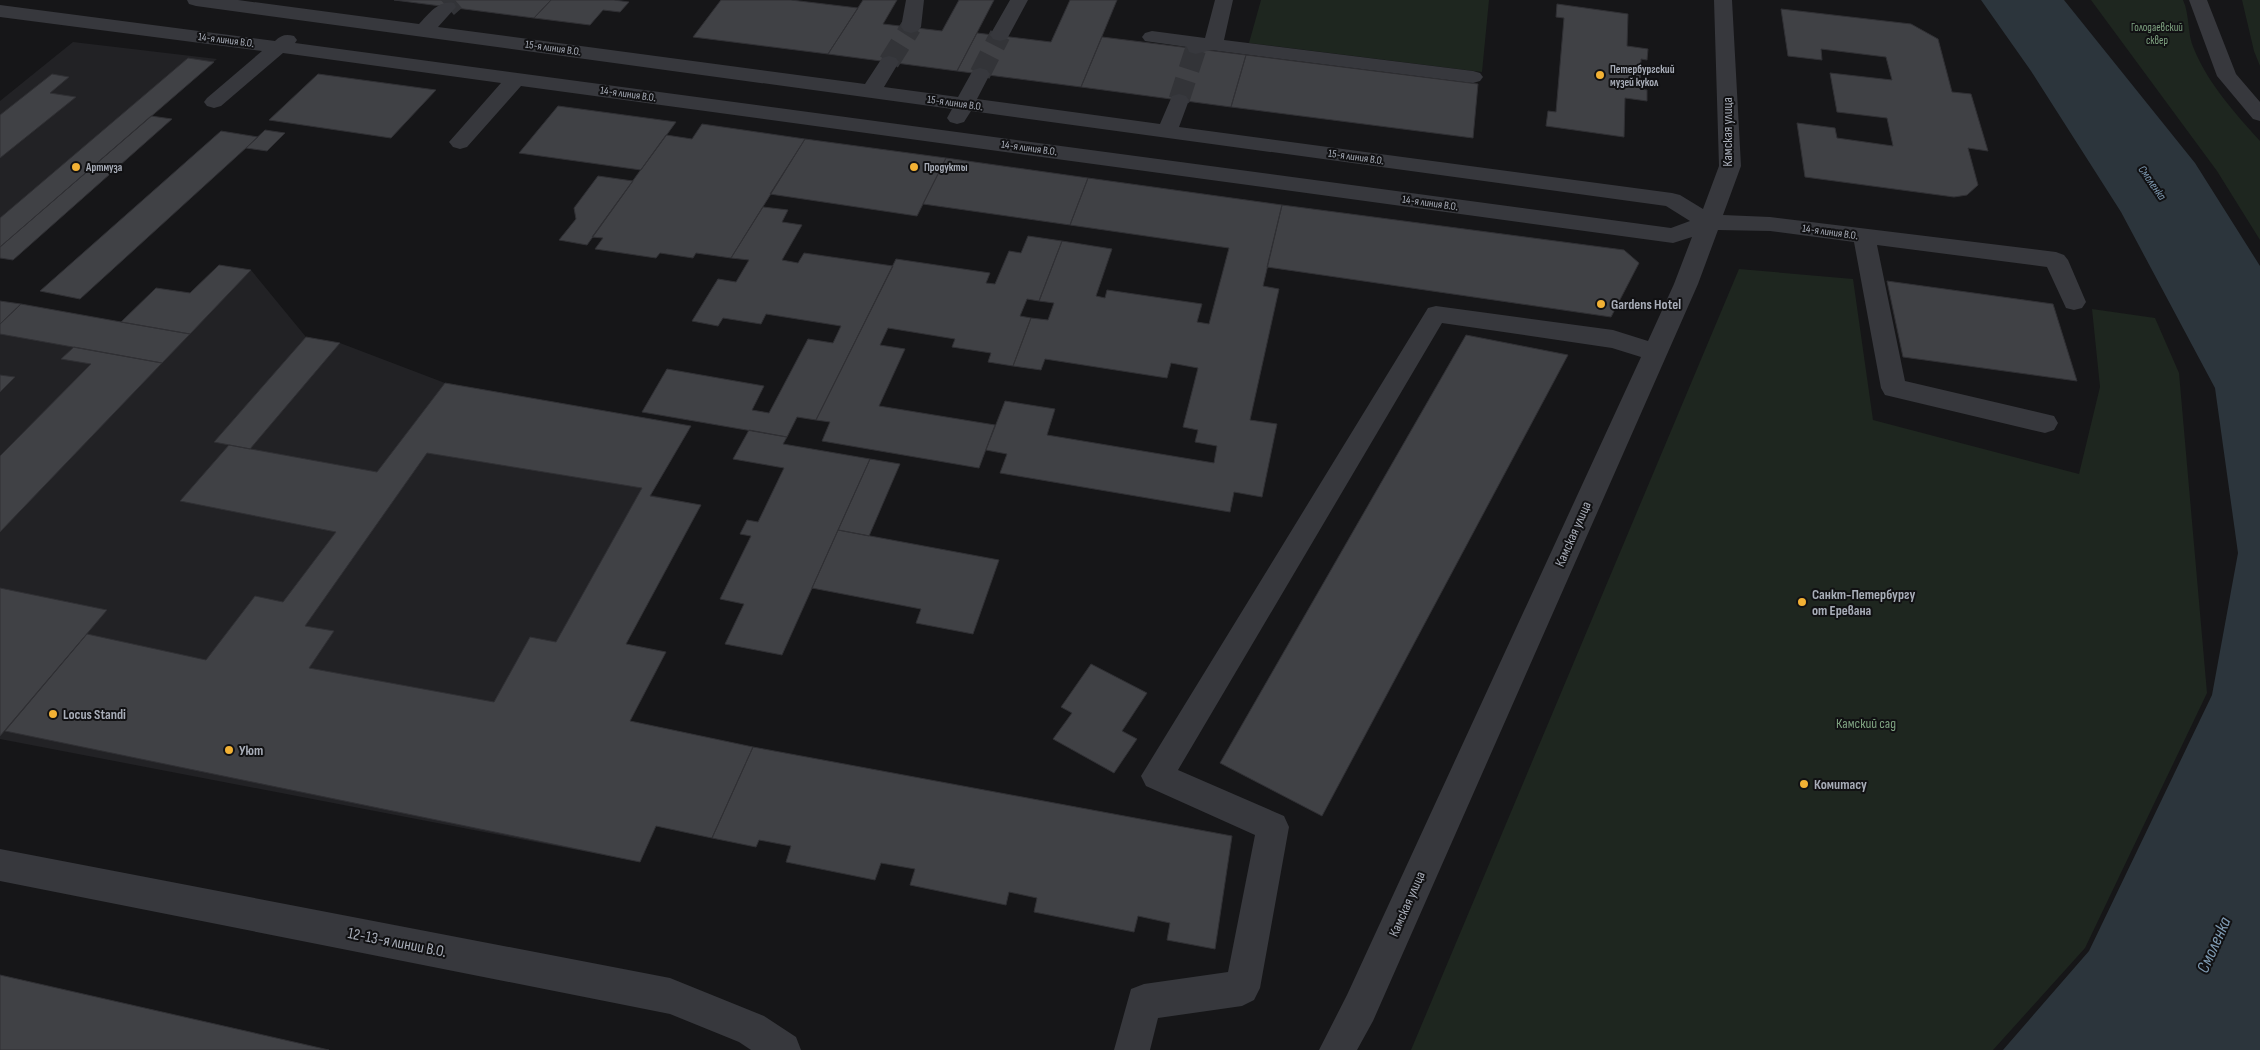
<svg xmlns="http://www.w3.org/2000/svg" width="2260" height="1050" viewBox="0 0 2260 1050" font-family="'Sofia Sans Condensed',sans-serif">
<style>
.built{fill:#222225}
.green{fill:#1e261f}
.water{fill:#2c353c}
.building{fill:#404145;stroke:#303034;fill-rule:evenodd}
.lines{fill:none;stroke-linecap:round;stroke-linejoin:round}
.minor-tunnel{stroke:#333438;stroke-width:21;stroke-dasharray:21 11;stroke-linecap:butt}
.minor{fill:#37383d;fill-rule:evenodd}
.poi-dot{fill:#f2b134;stroke:#111113;stroke-width:2}
.labels{text-anchor:middle;dominant-baseline:central;stroke-width:4;stroke-linejoin:round;paint-order:stroke}
.far-park-label{font-size:11px;fill:#7fa381;stroke:#111113}
.far-street-label{font-size:11px;fill:#a8adb8;stroke:#111113}
.far-poi-label{font-size:11px;font-weight:bold;fill:#a8adb8;stroke:#111113;text-anchor:start}
.far-water-label{font-size:12px;font-style:italic;fill:#7f9bb3;stroke:#111113}
.street-label{font-size:14px;fill:#a8adb8;stroke:#111113}
.poi-label{font-size:14px;font-weight:bold;fill:#a8adb8;stroke:#111113;text-anchor:start}
.park-label{font-size:14px;fill:#7fa381;stroke:#111113}
.near-street-label{font-size:16px;fill:#a8adb8;stroke:#111113}
.near-water-label{font-size:18px;font-style:italic;fill:#7f9bb3;stroke:#111113}
</style>
<rect width="100%" height="100%" fill="#161618"/>
<path class="built" d="M 73,42 L 217,59 L 0,247 L 0,101 Z
M 219,265 L 251,270 L 306,337 L 340,343 L 445,383 L 691,426 L 651,495 L 701,505 L 626,644 L 666,652 L 630,721 L 753,747 L 712,838 L 656,826 L 640,862 L 0,739 L 0,301 L 121,322 L 156,288 L 190,293 Z"/>
<path class="green" d="M 1261,0 L 1489,0 L 1482,72 L 1249,43 Z
M 2091,0 L 2183,0 C 2190,15 2187,34 2194,49 C 2209,85 2235,113 2260,141 L 2260,240 L 2217,171 Z
M 2242,0 L 2260,0 L 2260,66 L 2254,51 Z
M 1739,269 L 1853,279 L 1873,420 L 2079,474 L 2100,387 L 2092,309 L 2155,318 L 2179,373 L 2207,693 L 2085,948 L 1993,1050 L 1411,1050 Z"/>
<path class="water" d="M 1981,0 L 2064,0 L 2195,163 L 2260,266 L 2260,1050 L 2003,1050 L 2089,951 L 2212,695 L 2238,553 L 2215,388 L 2121,212 L 2031,71 Z"/>
<path class="building" d="M 394,0 L 551,0 L 534,18 Z
M 551,0 L 614,0 L 629,2 L 620,12 L 603,10 L 590,25 L 534,18 Z
M 721,0 L 791,0 L 858,8 L 828,54 L 693,37 Z
M 863,0 L 897,0 L 883,24 L 942,31 L 959,0 L 994,0 L 957,71 L 828,54 Z
M 1070,0 L 1117,0 L 1081,87 L 957,71 L 977,33 L 1051,42 Z
M 1557,4 L 1628,14 L 1627,46 L 1648,49 L 1647,60 L 1641,59 L 1640,89 L 1647,90 L 1647,101 L 1625,98 L 1624,137 L 1546,126 L 1548,111 L 1556,112 L 1564,18 L 1556,17 Z
M 1781,9 L 1911,24 L 1938,39 L 1952,92 L 1971,94 L 1988,151 L 1968,148 L 1978,185 L 1967,195 L 1954,197 L 1805,177 L 1797,123 L 1835,128 L 1837,138 L 1893,146 L 1887,118 L 1837,112 L 1830,73 L 1892,80 L 1886,57 L 1821,49 L 1822,60 L 1788,56 Z
M 1102,37 L 1246,55 L 1231,107 L 1081,87 Z
M 1246,55 L 1478,84 L 1473,138 L 1231,107 Z
M 188,58 L 214,62 L 0,247 L 0,218 Z
M 52,74 L 69,77 L 50,93 L 76,97 L 0,158 L 0,115 Z
M 318,74 L 436,90 L 391,138 L 269,120 Z
M 558,106 L 676,122 L 641,170 L 519,153 Z
M 151,116 L 172,119 L 13,260 L 0,258 L 0,247 Z
M 702,124 L 805,139 L 731,258 L 696,253 L 693,258 L 660,253 L 656,258 L 595,249 L 603,238 L 592,237 L 666,135 L 692,139 Z
M 265,130 L 285,133 L 267,151 L 246,148 Z
M 221,131 L 258,137 L 80,299 L 40,291 Z
M 805,139 L 946,158 L 917,216 L 770,194 Z
M 946,158 L 1088,178 L 1070,225 L 923,204 Z
M 598,176 L 633,181 L 587,245 L 559,240 L 576,219 L 574,208 Z
M 1088,178 L 1282,205 L 1263,286 L 1279,289 L 1250,420 L 1277,424 L 1262,497 L 1234,492 L 1230,512 L 1000,473 L 1007,454 L 986,450 L 1005,401 L 1055,409 L 1047,435 L 1214,463 L 1217,446 L 1195,442 L 1198,430 L 1183,427 L 1198,368 L 1171,363 L 1167,378 L 1045,359 L 1041,370 L 1013,366 L 1031,318 L 1048,320 L 1054,303 L 1039,301 L 1062,241 L 1112,249 L 1096,296 L 1105,298 L 1107,290 L 1202,304 L 1197,322 L 1209,324 L 1229,248 L 1070,225 Z
M 1282,205 L 1624,250 L 1639,263 L 1611,317 L 1267,267 Z
M 763,207 L 788,210 L 782,222 L 802,225 L 782,260 L 798,263 L 804,253 L 893,266 L 816,420 L 797,417 L 787,437 L 642,412 L 667,369 L 764,386 L 752,410 L 769,413 L 808,339 L 833,343 L 841,326 L 766,314 L 761,324 L 723,318 L 718,326 L 692,321 L 718,279 L 736,282 L 749,260 L 731,258 Z
M 1028,236 L 1062,241 L 1039,301 L 1027,299 L 1020,316 L 1031,318 L 1013,366 L 988,362 L 991,353 L 952,347 L 955,339 L 888,328 L 880,345 L 905,349 L 879,406 L 995,425 L 979,468 L 822,441 L 830,422 L 816,420 L 896,259 L 990,273 L 986,283 L 995,284 L 1009,251 L 1021,253 Z
M 219,265 L 251,270 L 190,334 L 121,322 L 156,288 L 190,293 Z
M 1887,281 L 2053,304 L 2077,381 L 1903,357 Z
M 0,301 L 21,304 L 0,324 Z
M 21,304 L 121,322 L 190,334 L 162,363 L 0,334 L 0,324 Z
M 1466,335 L 1568,355 L 1322,816 L 1220,763 Z
M 306,337 L 340,343 L 250,449 L 214,442 Z
M 74,347 L 162,363 L 0,532 L 0,456 L 91,364 L 61,359 Z
M 0,375 L 15,377 L 0,392 Z
M 445,383 L 691,426 L 650,496 L 701,505 L 626,644 L 666,652 L 630,721 L 753,747 L 712,838 L 656,826 L 640,862 L 5,731 L 87,634 L 206,660 L 255,596 L 283,602 L 336,532 L 180,501 L 229,445 L 377,472 ZM 427,453 L 642,488 L 556,642 L 530,637 L 494,702 L 309,668 L 334,631 L 305,626 Z
M 749,430 L 787,437 L 783,444 L 870,459 L 782,655 L 725,644 L 744,604 L 720,599 L 751,536 L 740,534 L 747,520 L 758,522 L 784,468 L 733,459 Z
M 870,459 L 900,464 L 869,536 L 838,530 Z
M 838,530 L 999,560 L 973,634 L 916,623 L 921,609 L 812,588 Z
M 0,588 L 107,610 L 0,736 Z
M 1091,664 L 1147,693 L 1122,731 L 1137,739 L 1114,773 L 1053,739 L 1072,713 L 1061,707 Z
M 753,747 L 1232,836 L 1215,949 L 1167,940 L 1170,923 L 1138,916 L 1134,932 L 1034,912 L 1037,898 L 1009,892 L 1006,905 L 910,885 L 915,869 L 881,863 L 875,880 L 786,862 L 791,846 L 759,840 L 756,847 L 712,838 Z
M 0,975 L 329,1050 L 0,1050 Z"/>
<g class="lines">
<path class="minor-tunnel" d="M 447,7 L 455,0
M 889,62 L 911,27
M 980,74 L 1000,35
M 1179,100 L 1196,48"/>
<path class="minor" d="M 187,0 L 238,0 L 419,24 C 429,14 438,0 454,3 L 456,7 L 438,27 L 865,84 L 882,58 L 889,56 L 896,58 L 899,62 L 884,87 L 958,97 L 973,70 L 980,68 L 987,70 L 990,74 L 977,99 L 1160,124 L 1172,96 L 1179,94 L 1186,96 L 1189,100 L 1179,127 L 1672,193 L 1680,195 L 1703,209 L 1719,166 L 1714,0 L 1732,0 L 1741,166 L 1723,215 L 1770,217 L 2056,252 L 2064,255 L 2068,260 L 2086,302 L 2082,308 L 2074,310 L 2066,308 L 2047,267 L 1877,245 L 1905,381 L 2054,416 L 2058,423 L 2054,430 L 2045,433 L 1885,395 L 1881,388 L 1854,242 L 1770,231 L 1718,230 L 1698,284 L 1373,1021 L 1357,1050 L 1319,1050 L 1347,995 L 1641,357 L 1612,348 L 1442,323 L 1178,770 L 1284,816 L 1289,827 L 1260,988 L 1254,1000 L 1242,1006 L 1158,1018 L 1150,1050 L 1114,1050 L 1131,989 L 1144,984 L 1228,972 L 1255,835 L 1146,786 L 1141,776 L 1428,308 L 1436,306 L 1613,330 L 1648,341 L 1674,284 L 1692,237 L 1673,243 L 521,86 L 467,147 L 460,149 L 453,147 L 449,142 L 501,83 L 283,53 L 221,106 L 214,108 L 207,106 L 204,102 L 207,98 L 262,51 L 0,17 L 0,5 L 275,41 C 281,35 286,34 294,36 L 297,40 L 295,43 L 1671,228 L 1690,221 L 1666,206 L 971,111 L 964,122 L 957,124 L 950,122 L 947,118 L 952,109 L 196,6 L 189,4 Z
M 906,0 L 924,0 L 921,27 L 918,31 L 911,33 L 904,31 L 901,27 Z
M 1010,0 L 1028,0 L 1007,39 L 1000,41 L 993,39 L 990,35 Z
M 1215,0 L 1233,0 L 1224,40 L 1473,71 L 1480,73 L 1483,77 L 1480,81 L 1473,83 L 1211,50 L 1196,54 L 1189,52 L 1187,47 L 1145,41 L 1142,37 L 1145,33 L 1152,31 L 1205,38 Z
M 2189,0 L 2207,0 L 2236,74 L 2260,102 L 2260,121 L 2253,119 L 2217,76 Z
M 0,849 L 670,978 L 764,1016 L 796,1037 L 801,1050 L 751,1050 L 739,1042 L 670,1014 L 0,881 Z"/>
</g>
<g class="poi-dot">
<circle cx="1600" cy="75" r="5"/>
<circle cx="76" cy="167" r="5"/>
<circle cx="914" cy="167" r="5"/>
<circle cx="1601" cy="304" r="5"/>
<circle cx="1802" cy="602" r="5"/>
<circle cx="53" cy="714" r="5"/>
<circle cx="229" cy="750" r="5"/>
<circle cx="1804" cy="784" r="5"/>
</g>
<g class="labels">
<g class="far-park-label">
<text x="2157" y="27">Голодаевский<tspan x="2157" dy="13">сквер</tspan></text>
</g>
<g class="far-street-label">
<text transform="translate(226 40) rotate(7)">14-я линия В.О.</text>
<text transform="translate(553 48) rotate(8)">15-я линия В.О.</text>
<text transform="translate(628 94) rotate(8)">14-я линия В.О.</text>
<text transform="translate(955 103) rotate(8)">15-я линия В.О.</text>
<text transform="translate(1029 148) rotate(8)">14-я линия В.О.</text>
<text transform="translate(1356 157) rotate(8)">15-я линия В.О.</text>
<text transform="translate(1430 203) rotate(8)">14-я линия В.О.</text>
<text transform="translate(1830 232) rotate(8)">14-я линия В.О.</text>
</g>
<g class="far-poi-label">
<text x="1610" y="69">Петербургский<tspan x="1610" dy="13">музей кукол</tspan></text>
<text x="86" y="167">Артмуза</text>
<text x="924" y="167">Продукты</text>
</g>
<g class="far-water-label">
<text transform="translate(2152 183) rotate(55)">Смоленка</text>
</g>
<g class="street-label">
<text transform="translate(1727 132) rotate(-90)">Камская улица</text>
<text transform="translate(1573 534) rotate(-66)">Камская улица</text>
<text transform="translate(1407 904) rotate(-66)">Камская улица</text>
</g>
<g class="poi-label">
<text x="1611" y="304">Gardens Hotel</text>
<text x="1812" y="594">Санкт-Петербургу<tspan x="1812" dy="16">от Еревана</tspan></text>
<text x="63" y="714">Locus Standi</text>
<text x="239" y="750">Уют</text>
<text x="1814" y="784">Комитасу</text>
</g>
<g class="park-label">
<text x="1866" y="723">Камский сад</text>
</g>
<g class="near-street-label">
<text transform="translate(397 943) rotate(11)">12-13-я линии В.О.</text>
</g>
<g class="near-water-label">
<text transform="translate(2214 945) rotate(-66)">Смоленка</text>
</g>
</g>
</svg>
